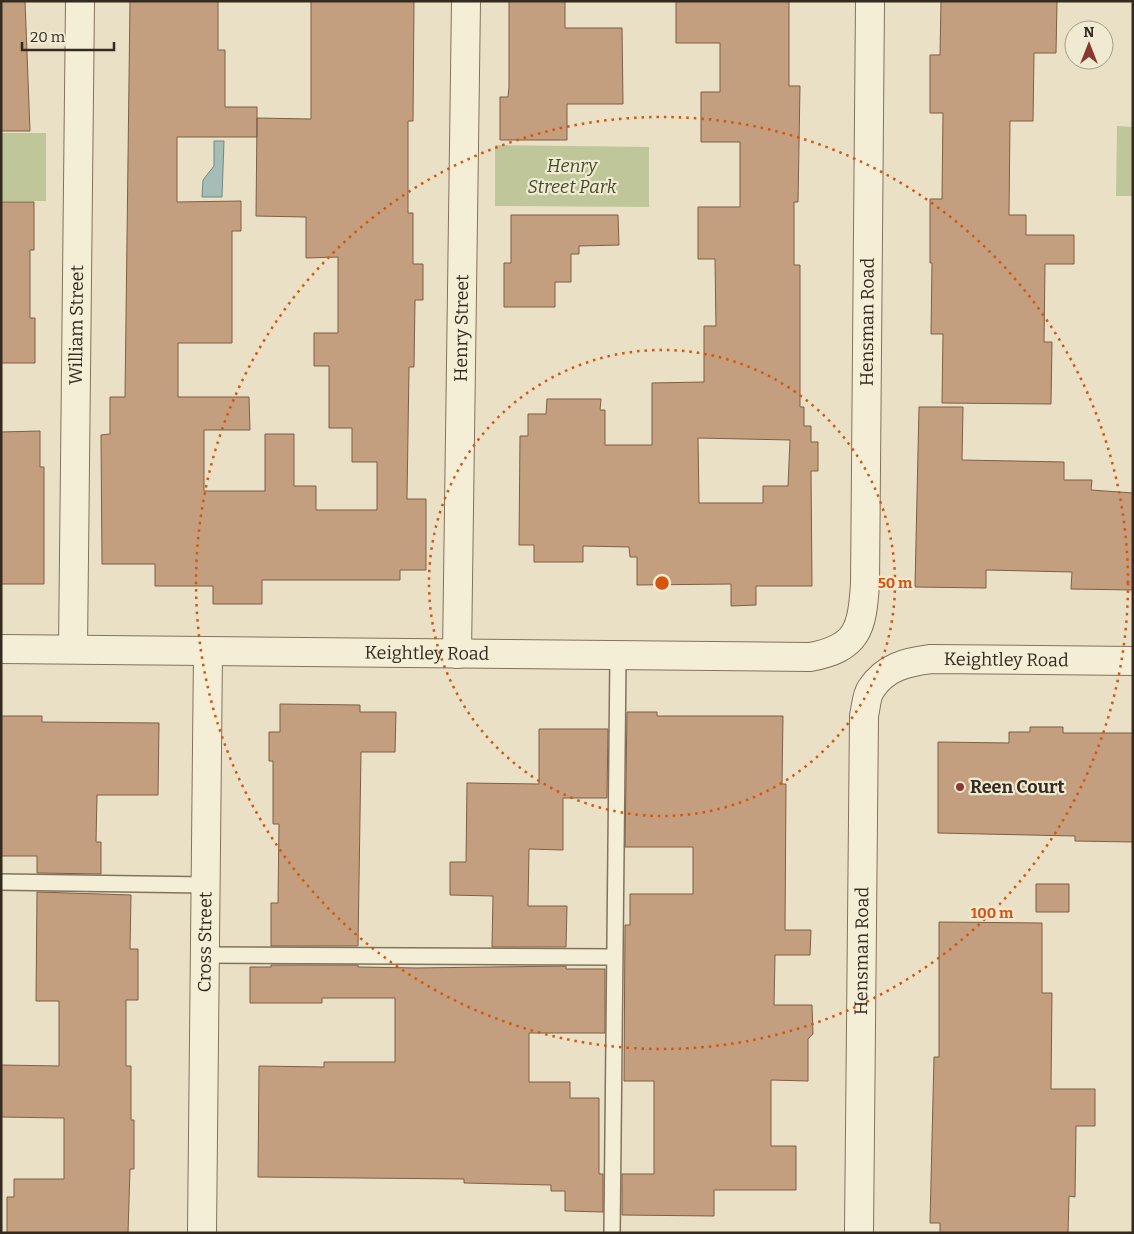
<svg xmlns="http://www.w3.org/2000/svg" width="1134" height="1234" viewBox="0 0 1134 1234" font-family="Bitter,serif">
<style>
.green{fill:#bec69a}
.water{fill:#a6bdb7;stroke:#6e8a85}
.building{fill:#c39f7f;stroke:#7f5f45;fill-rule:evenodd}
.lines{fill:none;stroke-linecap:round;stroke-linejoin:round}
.service-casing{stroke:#82735d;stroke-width:18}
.minor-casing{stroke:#82735d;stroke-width:30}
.service{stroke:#f5eed7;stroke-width:15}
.minor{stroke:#f5eed7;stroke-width:28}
.ring{fill:none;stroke:#d6540e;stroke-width:2.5;stroke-dasharray:2.5 5}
.poi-dot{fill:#8b3833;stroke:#f1ead3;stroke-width:2}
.labels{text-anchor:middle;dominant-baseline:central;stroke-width:4.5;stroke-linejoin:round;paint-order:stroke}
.park-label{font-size:18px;font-style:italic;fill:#424e28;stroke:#f1ead3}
.street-label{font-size:18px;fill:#342a1f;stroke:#f1ead3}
.poi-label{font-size:18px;font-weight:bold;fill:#342a1f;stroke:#f1ead3;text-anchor:start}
.centre{fill:#d6540e;stroke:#f1ead3;stroke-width:2.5}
.ring-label{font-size:15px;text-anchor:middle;font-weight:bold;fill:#d6540e;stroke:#f1ead3;stroke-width:4.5;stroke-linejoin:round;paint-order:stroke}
</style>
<rect width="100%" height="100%" fill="#e9e0c5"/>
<path class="green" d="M 1117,126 L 1133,127 L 1133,196 L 1116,196 Z
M 1,133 L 46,133 L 46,201 L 1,201 Z
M 495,145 L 649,147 L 649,207 L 495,206 Z"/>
<path class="water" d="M 214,141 L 224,141 L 222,197 L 202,197 L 203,180 L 214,166 Z"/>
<path class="building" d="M 1,1 L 25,1 L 30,131 L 1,131 Z
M 130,1 L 218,1 L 218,50 L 225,50 L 225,107 L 257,107 L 257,137 L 177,137 L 177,202 L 241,201 L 241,231 L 232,231 L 232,343 L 178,343 L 178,397 L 249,397 L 250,430 L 204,430 L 204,491 L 265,491 L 265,434 L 294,434 L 294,486 L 316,486 L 316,510 L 377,510 L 377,462 L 352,462 L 352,428 L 329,428 L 329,366 L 314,366 L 314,333 L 338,333 L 338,257 L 306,258 L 306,217 L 256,216 L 257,118 L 311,119 L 311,1 L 414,1 L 413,121 L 408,121 L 408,213 L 413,213 L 413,264 L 423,264 L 423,300 L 415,300 L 414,367 L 409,367 L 407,499 L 426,499 L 426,570 L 400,570 L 400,580 L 262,580 L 262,604 L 213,604 L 213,586 L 155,586 L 155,564 L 102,564 L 101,435 L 110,434 L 110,397 L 125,397 Z
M 509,1 L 565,1 L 565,28 L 622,28 L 623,104 L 567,104 L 567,140 L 500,140 L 500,97 L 508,97 L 509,87 Z
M 676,1 L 789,1 L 789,86 L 800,86 L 798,202 L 794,202 L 794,265 L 800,265 L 800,407 L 804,407 L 804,426 L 811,426 L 811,442 L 818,442 L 818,471 L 811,471 L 812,586 L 756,586 L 756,605 L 731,606 L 731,584 L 637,585 L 637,557 L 630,557 L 629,547 L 583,546 L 583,562 L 534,562 L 534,545 L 519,545 L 520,436 L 528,436 L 528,414 L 546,414 L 547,399 L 601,399 L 600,410 L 605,410 L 605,445 L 652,445 L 652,383 L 704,382 L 704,326 L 716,326 L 715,259 L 698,259 L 698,207 L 740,207 L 740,142 L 701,142 L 701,92 L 720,92 L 720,43 L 676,43 ZM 698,438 L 790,440 L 788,486 L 763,486 L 763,503 L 699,503 Z
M 941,1 L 1057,1 L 1056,53 L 1034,53 L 1033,121 L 1010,121 L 1009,215 L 1026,215 L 1026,235 L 1074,235 L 1074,264 L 1045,264 L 1044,342 L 1052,342 L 1051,404 L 942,403 L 943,334 L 931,334 L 932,263 L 930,263 L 930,199 L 942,199 L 943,113 L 930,113 L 930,55 L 940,55 Z
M 1,202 L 34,202 L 34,250 L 30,250 L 30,318 L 35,318 L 35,363 L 1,363 Z
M 511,215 L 618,215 L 619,245 L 579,246 L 579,254 L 571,254 L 571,282 L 555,282 L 555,307 L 504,307 L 504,263 L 511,263 Z
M 919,407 L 963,407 L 962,460 L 1064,462 L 1064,480 L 1092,480 L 1091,490 L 1133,493 L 1133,590 L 1071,589 L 1072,572 L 986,570 L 986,588 L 915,587 Z
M 40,431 L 40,467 L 44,467 L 44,584 L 1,584 L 1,432 Z
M 280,704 L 360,705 L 360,712 L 396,712 L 395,752 L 361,752 L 358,946 L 271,946 L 271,903 L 278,903 L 279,824 L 273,824 L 273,761 L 269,761 L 269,732 L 280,732 Z
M 627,712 L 657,712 L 657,716 L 783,716 L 782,784 L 786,784 L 785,930 L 811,930 L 810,955 L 775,955 L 774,1005 L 812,1005 L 813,1034 L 808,1039 L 808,1081 L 771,1080 L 771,1146 L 796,1146 L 796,1190 L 714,1190 L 714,1216 L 622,1215 L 622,1174 L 654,1174 L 654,1081 L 624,1081 L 625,925 L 630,925 L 630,894 L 693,894 L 693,847 L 625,847 Z
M 1,716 L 42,716 L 42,722 L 159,723 L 158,795 L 97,795 L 96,842 L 101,842 L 101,874 L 37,873 L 37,856 L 1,856 Z
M 1030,727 L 1063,727 L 1063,733 L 1133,733 L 1133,842 L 1075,841 L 1075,836 L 938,833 L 938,742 L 1009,743 L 1009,732 L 1030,732 Z
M 539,729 L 608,729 L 607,798 L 563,798 L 563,850 L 529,849 L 528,906 L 567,906 L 566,947 L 492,947 L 493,896 L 450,895 L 450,862 L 466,862 L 467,783 L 539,784 Z
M 1036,884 L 1069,884 L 1069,912 L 1036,912 Z
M 37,892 L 131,895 L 130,949 L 138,949 L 138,1000 L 126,1000 L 126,1066 L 131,1066 L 131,1120 L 134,1120 L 134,1169 L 130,1169 L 128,1233 L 7,1233 L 7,1197 L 14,1197 L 14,1179 L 64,1179 L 64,1118 L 1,1117 L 1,1065 L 59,1066 L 59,1001 L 36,1001 Z
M 939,922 L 1042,923 L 1042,993 L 1052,993 L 1051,1089 L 1095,1089 L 1095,1126 L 1076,1126 L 1075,1197 L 1069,1196 L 1068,1233 L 940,1233 L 940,1223 L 930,1223 L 934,1057 L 939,1057 Z
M 271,965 L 358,965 L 358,967 L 416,968 L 566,966 L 566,969 L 605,969 L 605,1033 L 529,1033 L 529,1082 L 570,1082 L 570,1098 L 599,1098 L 599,1174 L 603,1174 L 603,1212 L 565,1211 L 565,1191 L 551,1191 L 551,1185 L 464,1183 L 464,1179 L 258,1177 L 259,1066 L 324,1067 L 324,1062 L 395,1062 L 395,998 L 322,998 L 322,1003 L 250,1003 L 250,967 L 271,967 Z"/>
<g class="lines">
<defs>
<path id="service" d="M 1,882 L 206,885
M 205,955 L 615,957
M 612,1233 L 618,657"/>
<g id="minor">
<path id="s1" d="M 1,649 L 810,657 C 858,648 862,629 865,584 L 870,1"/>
<path id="s2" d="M 73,649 L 80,1"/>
<path id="s3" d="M 457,654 L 466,1"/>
<path id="s4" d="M 202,1233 L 208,652"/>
<path id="s5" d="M 859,1233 L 864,716 C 866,708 866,696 871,689 C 885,667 907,662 931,659 L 1133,661"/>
</g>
</defs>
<use href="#service" class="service-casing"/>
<use href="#minor" class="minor-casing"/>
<use href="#service" class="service"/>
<use href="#minor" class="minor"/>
</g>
<g class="ring">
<circle cx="662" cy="583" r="233"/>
<circle cx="662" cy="583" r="466"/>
</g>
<circle class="poi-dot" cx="960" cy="787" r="5"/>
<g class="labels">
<g class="park-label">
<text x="572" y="166">Henry<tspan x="572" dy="21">Street Park</tspan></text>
</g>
<g class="street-label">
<text stroke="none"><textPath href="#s1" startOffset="1174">Hensman Road</textPath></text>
<text stroke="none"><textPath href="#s2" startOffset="324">William Street</textPath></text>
<text stroke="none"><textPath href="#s3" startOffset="326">Henry Street</textPath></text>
<text stroke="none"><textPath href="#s1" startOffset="426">Keightley Road</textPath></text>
<text stroke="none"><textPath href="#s5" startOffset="690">Keightley Road</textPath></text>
<text stroke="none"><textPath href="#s4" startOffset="291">Cross Street</textPath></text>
<text stroke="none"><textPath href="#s5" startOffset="282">Hensman Road</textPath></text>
</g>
<g class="poi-label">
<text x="970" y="787">Reen Court</text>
</g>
</g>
<circle cx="662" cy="583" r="8" class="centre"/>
<g class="ring-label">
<text x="895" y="588">50 m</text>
<text x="992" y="918">100 m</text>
</g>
<rect width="1134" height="1234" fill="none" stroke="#342a1f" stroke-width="5"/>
<g transform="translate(1089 45)"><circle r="24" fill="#f1ead3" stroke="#a59d8b"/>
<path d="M0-4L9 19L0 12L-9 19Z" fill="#8b3833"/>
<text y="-8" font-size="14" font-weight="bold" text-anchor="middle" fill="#342a1f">N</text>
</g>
<path d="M22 42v8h92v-8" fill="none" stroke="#342a1f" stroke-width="2.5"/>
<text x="30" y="42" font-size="15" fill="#342a1f" stroke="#f1ead3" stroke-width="4" paint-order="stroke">20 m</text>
</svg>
